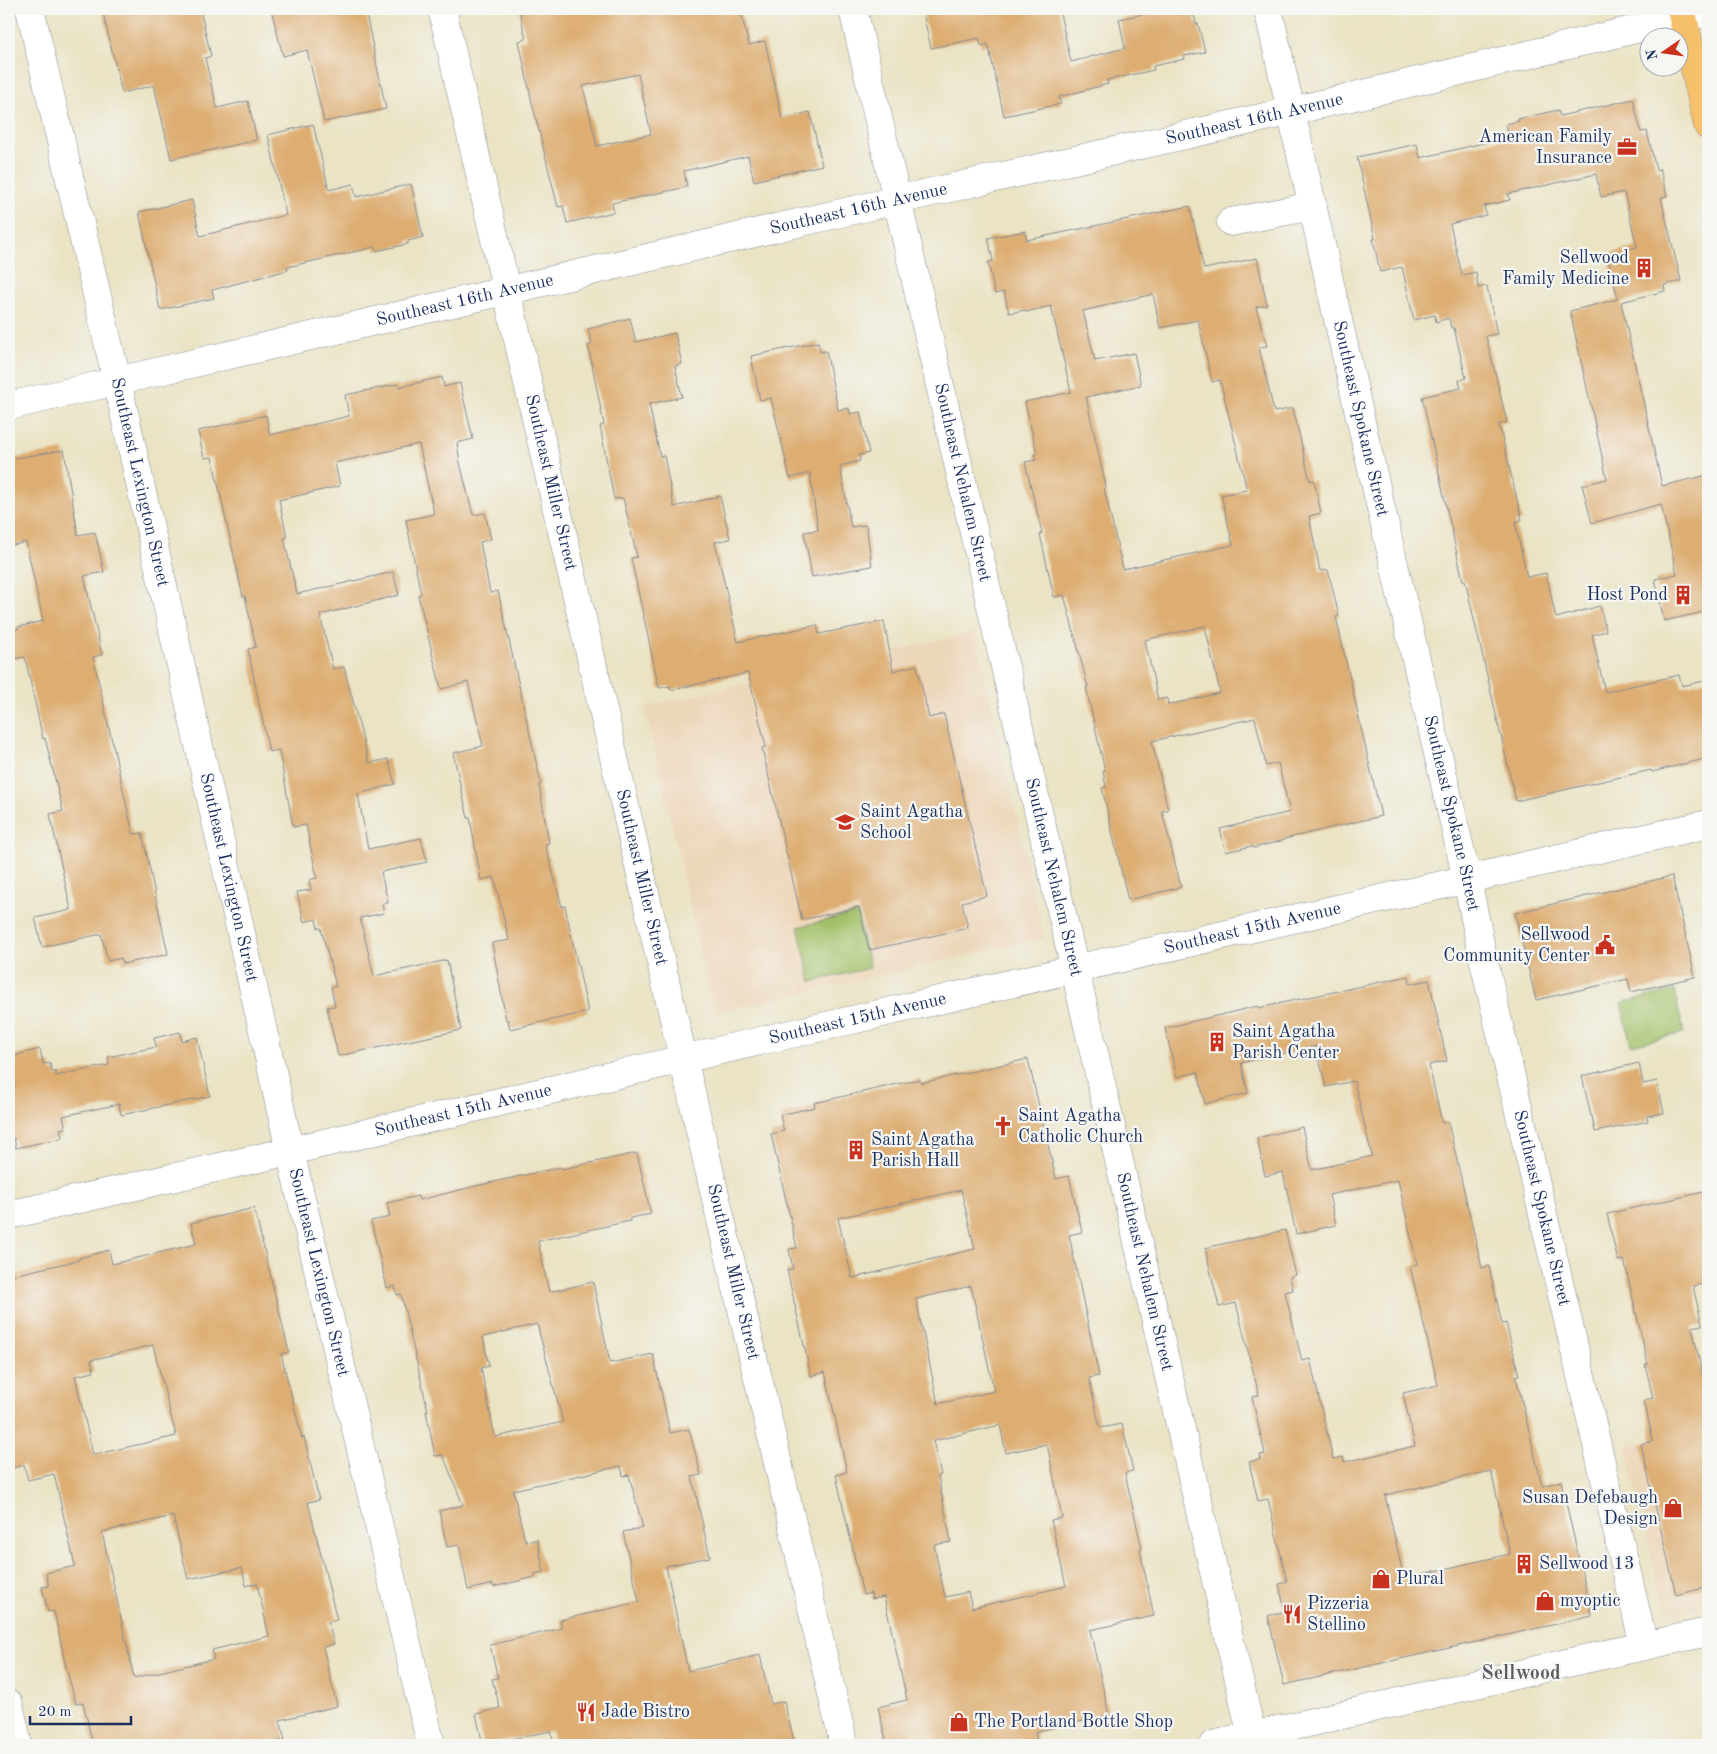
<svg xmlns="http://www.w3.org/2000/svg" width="1717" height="1754" viewBox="0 0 1717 1754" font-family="'Old Standard TT',serif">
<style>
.built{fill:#edd7bb}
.green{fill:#a2c068;stroke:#5e7863}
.building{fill:#ddad72;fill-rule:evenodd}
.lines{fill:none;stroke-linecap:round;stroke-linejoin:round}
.minor-casing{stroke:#828991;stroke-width:29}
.major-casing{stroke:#828991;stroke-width:29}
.minor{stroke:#fff;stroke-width:28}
.major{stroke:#f6c06b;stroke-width:28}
.labels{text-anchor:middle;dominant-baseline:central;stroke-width:4.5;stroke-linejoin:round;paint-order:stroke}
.street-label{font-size:18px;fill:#1b2f5e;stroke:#f6f6f2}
.poi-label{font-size:18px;fill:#1b2f5e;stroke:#f6f6f2;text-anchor:start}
.quarter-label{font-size:20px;font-weight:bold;fill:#5f5b65;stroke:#f6f6f2}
</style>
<rect width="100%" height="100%" fill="#f6f6f2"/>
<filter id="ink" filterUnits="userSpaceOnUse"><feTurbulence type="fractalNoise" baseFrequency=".02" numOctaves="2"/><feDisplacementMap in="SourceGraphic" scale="10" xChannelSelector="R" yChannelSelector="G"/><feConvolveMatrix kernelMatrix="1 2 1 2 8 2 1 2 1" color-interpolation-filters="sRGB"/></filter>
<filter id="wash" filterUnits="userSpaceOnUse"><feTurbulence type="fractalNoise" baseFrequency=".0096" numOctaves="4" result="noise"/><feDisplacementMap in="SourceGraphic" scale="20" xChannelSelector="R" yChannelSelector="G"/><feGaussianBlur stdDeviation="1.12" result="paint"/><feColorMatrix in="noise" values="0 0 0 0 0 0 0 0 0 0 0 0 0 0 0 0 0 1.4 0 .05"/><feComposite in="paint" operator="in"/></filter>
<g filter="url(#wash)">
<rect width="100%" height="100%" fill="#eae3c4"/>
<path class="built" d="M 975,632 L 1044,938 L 714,1013 L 645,707 Z
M 1708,1427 L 1708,1606 L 1675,1613 L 1663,1604 L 1626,1446 Z"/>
<path class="green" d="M 857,913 L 870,968 L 811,982 L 798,927 Z
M 1674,990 L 1684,1033 L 1631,1045 L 1621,1003 Z"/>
<g id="blocks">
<path class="building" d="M 102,9 L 200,9 L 211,56 L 205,58 L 217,108 L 248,101 L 257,140 L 171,159 L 154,85 L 122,93 Z
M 271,9 L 365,9 L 386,109 L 324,122 L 307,50 L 283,56 Z
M 519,9 L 740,9 L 749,45 L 765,41 L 782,118 L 810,112 L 822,165 L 754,181 L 748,156 L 684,171 L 687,187 L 612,203 L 614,212 L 567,223 L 563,206 L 558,207 L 532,103 L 519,41 L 526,39 ZM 638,74 L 651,134 L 597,146 L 583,86 Z
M 922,9 L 1059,9 L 1071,62 L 1125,48 L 1119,19 L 1167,9 L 1193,9 L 1196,24 L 1198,24 L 1205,52 L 1184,56 L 1185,59 L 1153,66 L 1154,70 L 1107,80 L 1108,84 L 1059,97 L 1061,104 L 1004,116 L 988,44 L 981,46 L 979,38 L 931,48 Z
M 1633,99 L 1641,132 L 1647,131 L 1656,170 L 1660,169 L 1667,196 L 1661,198 L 1681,281 L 1664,285 L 1665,291 L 1621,302 L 1662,486 L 1708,475 L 1708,611 L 1664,621 L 1655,579 L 1677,574 L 1661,504 L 1592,523 L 1582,485 L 1607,479 L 1570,311 L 1618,299 L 1607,254 L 1637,247 L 1624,192 L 1601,197 L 1596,174 L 1508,194 L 1510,200 L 1484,206 L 1486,215 L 1450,224 L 1462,275 L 1476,272 L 1478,288 L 1487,286 L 1497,334 L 1486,336 L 1507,422 L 1499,424 L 1522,520 L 1515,522 L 1527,577 L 1546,573 L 1556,618 L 1600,606 L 1606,631 L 1592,635 L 1605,692 L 1679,675 L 1682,686 L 1708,680 L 1708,758 L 1652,772 L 1651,770 L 1516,801 L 1465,580 L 1463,581 L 1422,397 L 1461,388 L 1459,380 L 1466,378 L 1454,328 L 1451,328 L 1449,318 L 1436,322 L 1435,315 L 1414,320 L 1402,267 L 1380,272 L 1373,239 L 1375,239 L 1357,157 L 1417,144 L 1420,158 L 1509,137 L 1506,124 L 1519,121 L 1518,119 L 1558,110 L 1560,116 Z
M 313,124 L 329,190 L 353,184 L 356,197 L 411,184 L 423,237 L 408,241 L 408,244 L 376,251 L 375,247 L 287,267 L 288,270 L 212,290 L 214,298 L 160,310 L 139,212 L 192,200 L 200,236 L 286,215 L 268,135 Z
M 1190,206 L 1204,269 L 1257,258 L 1267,305 L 1256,307 L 1267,346 L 1259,347 L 1274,412 L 1293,408 L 1310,481 L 1314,480 L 1321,513 L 1309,516 L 1320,571 L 1328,570 L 1339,616 L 1336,617 L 1381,816 L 1284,839 L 1285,840 L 1253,848 L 1252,846 L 1226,852 L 1220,829 L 1290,812 L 1278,763 L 1266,766 L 1255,718 L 1152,741 L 1168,810 L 1162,811 L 1181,887 L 1128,900 L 1102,788 L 1106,787 L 1103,771 L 1105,771 L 1086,687 L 1088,687 L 1064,595 L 1054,597 L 1040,534 L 1042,533 L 1025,462 L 1036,460 L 1035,454 L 1037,454 L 1025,402 L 1071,392 L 1051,306 L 1026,312 L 1025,310 L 1009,313 L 1004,292 L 995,294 L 988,262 L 993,261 L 988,238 L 1025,231 L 1027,240 ZM 1153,294 L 1160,328 L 1198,320 L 1212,382 L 1220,380 L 1247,490 L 1221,495 L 1233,545 L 1123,569 L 1104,488 L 1106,487 L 1086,397 L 1141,385 L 1134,353 L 1095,361 L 1083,311 ZM 1205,626 L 1220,693 L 1168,705 L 1167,698 L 1158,700 L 1145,640 Z
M 630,318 L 636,342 L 675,333 L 682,364 L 675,366 L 682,397 L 649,404 L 660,456 L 664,456 L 674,507 L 720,496 L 730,539 L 715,542 L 738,642 L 817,625 L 819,634 L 884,621 L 893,671 L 917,665 L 929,718 L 944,714 L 987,896 L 962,902 L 968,928 L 869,950 L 859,907 L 802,920 L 762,748 L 766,747 L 748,673 L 671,690 L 670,686 L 659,688 L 631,558 L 637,557 L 623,498 L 614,499 L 600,426 L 604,425 L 588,345 L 592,344 L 588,329 Z
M 818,342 L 820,352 L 826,351 L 838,410 L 849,408 L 850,414 L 860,412 L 869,453 L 859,455 L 860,461 L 840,466 L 851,527 L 866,525 L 872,566 L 812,577 L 804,532 L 818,530 L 810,473 L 790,478 L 771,398 L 760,400 L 751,356 Z
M 442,377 L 444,387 L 460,383 L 473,439 L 457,443 L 460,463 L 473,515 L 485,513 L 491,539 L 480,542 L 490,593 L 498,591 L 541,784 L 539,785 L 549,843 L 545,844 L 562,907 L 565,906 L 588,1012 L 510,1029 L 508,1020 L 506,1020 L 492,943 L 509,940 L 494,877 L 481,880 L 470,818 L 468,818 L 453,753 L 483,746 L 468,682 L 441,689 L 418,595 L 421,594 L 406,520 L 434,514 L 419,444 L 335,463 L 340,486 L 279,500 L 287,537 L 284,538 L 297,594 L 393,572 L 399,595 L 320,615 L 333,669 L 344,667 L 369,763 L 388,759 L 395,784 L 358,794 L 368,849 L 421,838 L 427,862 L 381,872 L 388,903 L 382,904 L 384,913 L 360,918 L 374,976 L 447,960 L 461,1030 L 338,1056 L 327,1007 L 335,1006 L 331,987 L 336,986 L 321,928 L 318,928 L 316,919 L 304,922 L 297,892 L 311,890 L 309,880 L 317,878 L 306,825 L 293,827 L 279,750 L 269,752 L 248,649 L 256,647 L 245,596 L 243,597 L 212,457 L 204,458 L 198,431 L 266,415 L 270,435 L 349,416 L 345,395 L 398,384 L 399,387 Z
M 64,450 L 78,535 L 95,532 L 104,572 L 84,576 L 102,655 L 93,657 L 133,834 L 142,833 L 168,954 L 123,964 L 121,958 L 108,961 L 101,934 L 42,947 L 35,918 L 71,910 L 50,814 L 63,811 L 45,738 L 43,739 L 25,657 L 9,660 L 9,631 L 18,629 L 18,627 L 43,621 L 26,542 L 9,546 L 9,459 Z
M 1672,876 L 1695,977 L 1631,992 L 1628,979 L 1536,1000 L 1515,913 Z
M 1409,976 L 1410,984 L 1429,980 L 1447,1061 L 1429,1065 L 1442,1123 L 1448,1122 L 1482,1268 L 1489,1266 L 1502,1324 L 1506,1323 L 1519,1375 L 1516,1376 L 1542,1486 L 1561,1481 L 1592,1616 L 1284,1685 L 1268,1616 L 1285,1611 L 1279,1584 L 1287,1582 L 1268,1499 L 1258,1501 L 1249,1462 L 1261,1459 L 1260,1455 L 1265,1454 L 1252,1397 L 1259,1395 L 1236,1303 L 1219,1307 L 1205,1248 L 1285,1230 L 1296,1275 L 1290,1277 L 1293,1290 L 1285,1292 L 1302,1361 L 1310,1359 L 1333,1459 L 1343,1457 L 1344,1462 L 1415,1446 L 1403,1393 L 1438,1385 L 1410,1266 L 1417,1264 L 1398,1180 L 1329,1195 L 1336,1225 L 1296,1234 L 1283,1172 L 1265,1176 L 1257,1138 L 1302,1127 L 1312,1170 L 1372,1156 L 1354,1081 L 1326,1087 L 1316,1046 L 1241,1063 L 1248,1093 L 1205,1104 L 1198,1072 L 1177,1077 L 1165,1028 L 1258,1006 L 1258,1008 ZM 1491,1471 L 1510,1554 L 1404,1578 L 1385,1495 Z
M 180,1032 L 182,1041 L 197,1037 L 210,1096 L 121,1115 L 119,1104 L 63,1116 L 66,1128 L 60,1129 L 62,1138 L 16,1148 L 14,1138 L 9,1140 L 9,1089 L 15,1087 L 9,1057 L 40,1049 L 43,1064 L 50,1063 L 52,1072 L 56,1071 L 56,1076 L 109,1065 L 108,1057 L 156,1047 L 154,1038 Z
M 1028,1059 L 1056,1179 L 1069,1176 L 1082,1232 L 1069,1235 L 1099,1376 L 1089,1378 L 1100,1428 L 1122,1424 L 1133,1471 L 1125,1473 L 1142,1549 L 1140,1550 L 1154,1616 L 1090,1630 L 1109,1715 L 1035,1732 L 1037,1742 L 1023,1745 L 887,1745 L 878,1707 L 907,1700 L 884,1597 L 872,1599 L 871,1593 L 863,1595 L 836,1475 L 847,1472 L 825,1372 L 811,1376 L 787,1270 L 793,1269 L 789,1249 L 797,1248 L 771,1134 L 784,1131 L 780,1115 L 815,1107 L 814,1103 L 920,1079 L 921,1083 ZM 961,1190 L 975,1249 L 852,1278 L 838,1218 ZM 971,1286 L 994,1391 L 938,1404 L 916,1299 ZM 1000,1425 L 1006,1453 L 1047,1444 L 1062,1518 L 1051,1520 L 1066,1586 L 972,1608 L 968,1592 L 945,1597 L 934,1545 L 951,1542 L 938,1476 L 941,1475 L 933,1441 Z
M 1639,1063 L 1643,1084 L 1657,1081 L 1664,1113 L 1647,1116 L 1648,1121 L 1595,1132 L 1592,1116 L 1591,1116 L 1582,1076 Z
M 637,1153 L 651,1214 L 630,1218 L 630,1221 L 538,1241 L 549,1292 L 593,1282 L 610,1363 L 653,1354 L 670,1433 L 689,1429 L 701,1475 L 692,1477 L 710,1557 L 666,1566 L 688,1671 L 760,1655 L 771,1704 L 784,1701 L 795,1745 L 554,1745 L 551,1731 L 483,1745 L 476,1714 L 500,1708 L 492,1679 L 498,1678 L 490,1645 L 562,1628 L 560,1620 L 639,1602 L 623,1532 L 643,1528 L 629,1475 L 623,1476 L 621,1466 L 513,1490 L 525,1540 L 526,1539 L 527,1542 L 537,1539 L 544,1572 L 534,1574 L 535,1577 L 493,1587 L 493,1584 L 468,1590 L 459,1545 L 447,1547 L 439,1511 L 463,1505 L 443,1455 L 435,1456 L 426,1411 L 428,1411 L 401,1294 L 397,1295 L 395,1286 L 387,1288 L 371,1221 L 390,1217 L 387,1203 L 418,1196 L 419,1200 L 480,1185 L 561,1167 L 562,1169 ZM 537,1324 L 563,1422 L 495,1437 L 481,1368 L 489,1366 L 483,1337 Z
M 1708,1191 L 1708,1283 L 1693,1286 L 1702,1325 L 1692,1327 L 1703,1377 L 1708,1376 L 1708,1587 L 1676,1595 L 1641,1444 L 1653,1441 L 1644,1400 L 1653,1398 L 1645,1364 L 1648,1364 L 1624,1260 L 1618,1261 L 1607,1214 Z
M 254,1208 L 289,1352 L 281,1354 L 302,1438 L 304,1437 L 319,1500 L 308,1502 L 337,1620 L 328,1622 L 334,1644 L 323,1647 L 337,1706 L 280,1720 L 285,1740 L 262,1745 L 93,1745 L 83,1702 L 76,1704 L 66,1667 L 54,1611 L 48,1612 L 42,1587 L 49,1586 L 46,1573 L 75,1566 L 54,1474 L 28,1480 L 24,1465 L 9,1469 L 9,1276 L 79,1260 L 79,1258 L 109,1250 L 112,1264 L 196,1244 L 191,1223 ZM 153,1345 L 176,1436 L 93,1455 L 75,1376 L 94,1372 L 91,1360 ZM 173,1516 L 188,1579 L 242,1568 L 246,1586 L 257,1583 L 269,1636 L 212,1650 L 214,1659 L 134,1678 L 102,1532 Z"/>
</g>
</g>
<g filter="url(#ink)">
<use href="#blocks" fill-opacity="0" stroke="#828991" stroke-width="1"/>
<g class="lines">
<defs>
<g id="minor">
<path id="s1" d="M 30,9 L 117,381 L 290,1151 L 431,1745"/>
<path id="s2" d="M 442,9 L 683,1058 L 844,1745"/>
<path id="s3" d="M 853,9 L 1254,1745"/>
<path id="s4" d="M 1268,9 L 1367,448 L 1467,879 L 1482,953 L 1644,1646"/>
<path d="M 1231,222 L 1313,206"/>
<path id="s5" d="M 9,406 L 897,200 L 1292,111 L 1708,12"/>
<path id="s6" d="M 9,1215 L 290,1151 L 773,1038 L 1708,824"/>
<path d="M 9,1704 L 18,1745"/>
<path d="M 1213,1745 L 1580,1660 L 1708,1632"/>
</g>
<path id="major" d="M 1681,9 L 1708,126"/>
</defs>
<use href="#minor" class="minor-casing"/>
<use href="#major" class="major-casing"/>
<use href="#minor" class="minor"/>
<use href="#major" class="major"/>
</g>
</g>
<defs>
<symbol id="office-bare" viewBox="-9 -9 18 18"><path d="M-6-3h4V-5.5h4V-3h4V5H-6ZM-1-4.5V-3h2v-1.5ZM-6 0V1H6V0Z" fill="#c8321e" stroke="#f6f6f2" stroke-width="2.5" paint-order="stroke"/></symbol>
<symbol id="building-bare" viewBox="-9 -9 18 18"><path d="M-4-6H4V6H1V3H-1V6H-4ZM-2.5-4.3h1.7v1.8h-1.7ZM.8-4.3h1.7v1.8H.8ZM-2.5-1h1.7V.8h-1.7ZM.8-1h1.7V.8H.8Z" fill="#c8321e" stroke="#f6f6f2" stroke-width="2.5" paint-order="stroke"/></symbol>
<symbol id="school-bare" viewBox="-9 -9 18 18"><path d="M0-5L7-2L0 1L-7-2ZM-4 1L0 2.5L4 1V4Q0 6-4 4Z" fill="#c8321e" stroke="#f6f6f2" stroke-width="2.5" paint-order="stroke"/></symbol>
<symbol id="civic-bare" viewBox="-9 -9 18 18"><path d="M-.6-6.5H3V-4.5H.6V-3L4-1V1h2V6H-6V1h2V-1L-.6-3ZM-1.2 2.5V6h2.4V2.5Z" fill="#c8321e" stroke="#f6f6f2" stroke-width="2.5" paint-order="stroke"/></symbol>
<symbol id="church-bare" viewBox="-9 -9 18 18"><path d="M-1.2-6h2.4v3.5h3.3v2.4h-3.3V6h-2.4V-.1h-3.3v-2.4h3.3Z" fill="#c8321e" stroke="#f6f6f2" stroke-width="2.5" paint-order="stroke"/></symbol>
<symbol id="shop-bare" viewBox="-9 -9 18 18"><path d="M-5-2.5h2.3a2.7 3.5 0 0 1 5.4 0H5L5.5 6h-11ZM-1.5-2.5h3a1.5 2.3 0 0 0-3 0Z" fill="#c8321e" stroke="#f6f6f2" stroke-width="2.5" paint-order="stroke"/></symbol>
<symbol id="restaurant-bare" viewBox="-9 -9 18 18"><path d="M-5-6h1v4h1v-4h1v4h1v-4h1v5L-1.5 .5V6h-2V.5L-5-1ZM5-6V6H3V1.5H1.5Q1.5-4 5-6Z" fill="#c8321e" stroke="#f6f6f2" stroke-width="2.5" paint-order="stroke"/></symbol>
</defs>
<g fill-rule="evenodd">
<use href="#office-bare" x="1613" y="133" width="28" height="28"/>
<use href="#building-bare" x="1630" y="254" width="28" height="28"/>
<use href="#building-bare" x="1669" y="581" width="28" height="28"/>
<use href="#school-bare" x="831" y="808" width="28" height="28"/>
<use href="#civic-bare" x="1591" y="931" width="28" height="28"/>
<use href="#building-bare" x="1203" y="1028" width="28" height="28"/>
<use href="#church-bare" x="989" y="1112" width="28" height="28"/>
<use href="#building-bare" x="842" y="1136" width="28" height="28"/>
<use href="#shop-bare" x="1659" y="1494" width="28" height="28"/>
<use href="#building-bare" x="1510" y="1550" width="28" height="28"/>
<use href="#shop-bare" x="1367" y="1565" width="28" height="28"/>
<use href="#shop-bare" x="1531" y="1587" width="28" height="28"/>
<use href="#restaurant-bare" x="1278" y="1600" width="28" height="28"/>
<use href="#restaurant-bare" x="572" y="1698" width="28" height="28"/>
<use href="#shop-bare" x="945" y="1708" width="28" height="28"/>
</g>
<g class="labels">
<g class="street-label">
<text stroke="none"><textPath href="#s5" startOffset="1278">Southeast 16th Avenue</textPath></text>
<text stroke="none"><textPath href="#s5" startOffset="872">Southeast 16th Avenue</textPath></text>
<text stroke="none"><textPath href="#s5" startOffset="468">Southeast 16th Avenue</textPath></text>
<text stroke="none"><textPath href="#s4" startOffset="420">Southeast Spokane Street</textPath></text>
<text stroke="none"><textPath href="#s1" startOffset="486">Southeast Lexington Street</textPath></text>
<text stroke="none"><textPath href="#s3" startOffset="486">Southeast Nehalem Street</textPath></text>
<text stroke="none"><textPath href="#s2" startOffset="486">Southeast Miller Street</textPath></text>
<text stroke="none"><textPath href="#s4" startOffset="825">Southeast Spokane Street</textPath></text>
<text stroke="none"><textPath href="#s1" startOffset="891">Southeast Lexington Street</textPath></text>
<text stroke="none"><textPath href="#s2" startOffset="891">Southeast Miller Street</textPath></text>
<text stroke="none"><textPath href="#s3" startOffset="891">Southeast Nehalem Street</textPath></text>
<text stroke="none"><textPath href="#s6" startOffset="1276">Southeast 15th Avenue</textPath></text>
<text stroke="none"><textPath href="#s6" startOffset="871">Southeast 15th Avenue</textPath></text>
<text stroke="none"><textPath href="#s6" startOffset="466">Southeast 15th Avenue</textPath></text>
<text stroke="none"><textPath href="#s4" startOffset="1230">Southeast Spokane Street</textPath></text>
<text stroke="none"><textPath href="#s3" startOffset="1296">Southeast Nehalem Street</textPath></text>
<text stroke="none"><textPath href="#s1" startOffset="1296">Southeast Lexington Street</textPath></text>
<text stroke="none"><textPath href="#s2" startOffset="1296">Southeast Miller Street</textPath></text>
</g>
<g class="poi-label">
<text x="1612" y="137" text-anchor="end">American Family<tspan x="1612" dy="21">Insurance</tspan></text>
<text x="1629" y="258" text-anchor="end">Sellwood<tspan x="1629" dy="21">Family Medicine</tspan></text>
<text x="1668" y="595" text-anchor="end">Host Pond</text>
<text x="860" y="812">Saint Agatha<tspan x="860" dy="21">School</tspan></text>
<text x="1590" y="935" text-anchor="end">Sellwood<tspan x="1590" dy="21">Community Center</tspan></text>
<text x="1232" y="1032">Saint Agatha<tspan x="1232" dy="21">Parish Center</tspan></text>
<text x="1018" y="1116">Saint Agatha<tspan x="1018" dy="21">Catholic Church</tspan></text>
<text x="871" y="1140">Saint Agatha<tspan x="871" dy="21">Parish Hall</tspan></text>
<text x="1658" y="1498" text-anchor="end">Susan Defebaugh<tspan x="1658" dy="21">Design</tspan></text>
<text x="1539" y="1564">Sellwood 13</text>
<text x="1396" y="1579">Plural</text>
<text x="1560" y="1601">myoptic</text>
<text x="1307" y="1604">Pizzeria<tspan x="1307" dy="21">Stellino</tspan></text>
<text x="601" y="1712">Jade Bistro</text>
<text x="974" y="1722">The Portland Bottle Shop</text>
</g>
<g class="quarter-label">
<text x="1521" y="1674">Sellwood</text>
</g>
</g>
<rect width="1717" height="1754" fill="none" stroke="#f6f6f2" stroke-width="30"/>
<g transform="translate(1664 52) rotate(257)"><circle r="24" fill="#f6f6f2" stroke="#9ea6b7"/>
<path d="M0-4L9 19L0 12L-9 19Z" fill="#c8321e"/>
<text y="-8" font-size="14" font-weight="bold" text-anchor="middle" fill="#1b2f5e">N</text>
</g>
<path d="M30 1716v8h101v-8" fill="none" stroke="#1b2f5e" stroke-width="2.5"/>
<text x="38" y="1716" font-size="15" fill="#1b2f5e" stroke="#f6f6f2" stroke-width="4" paint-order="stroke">20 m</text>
</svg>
